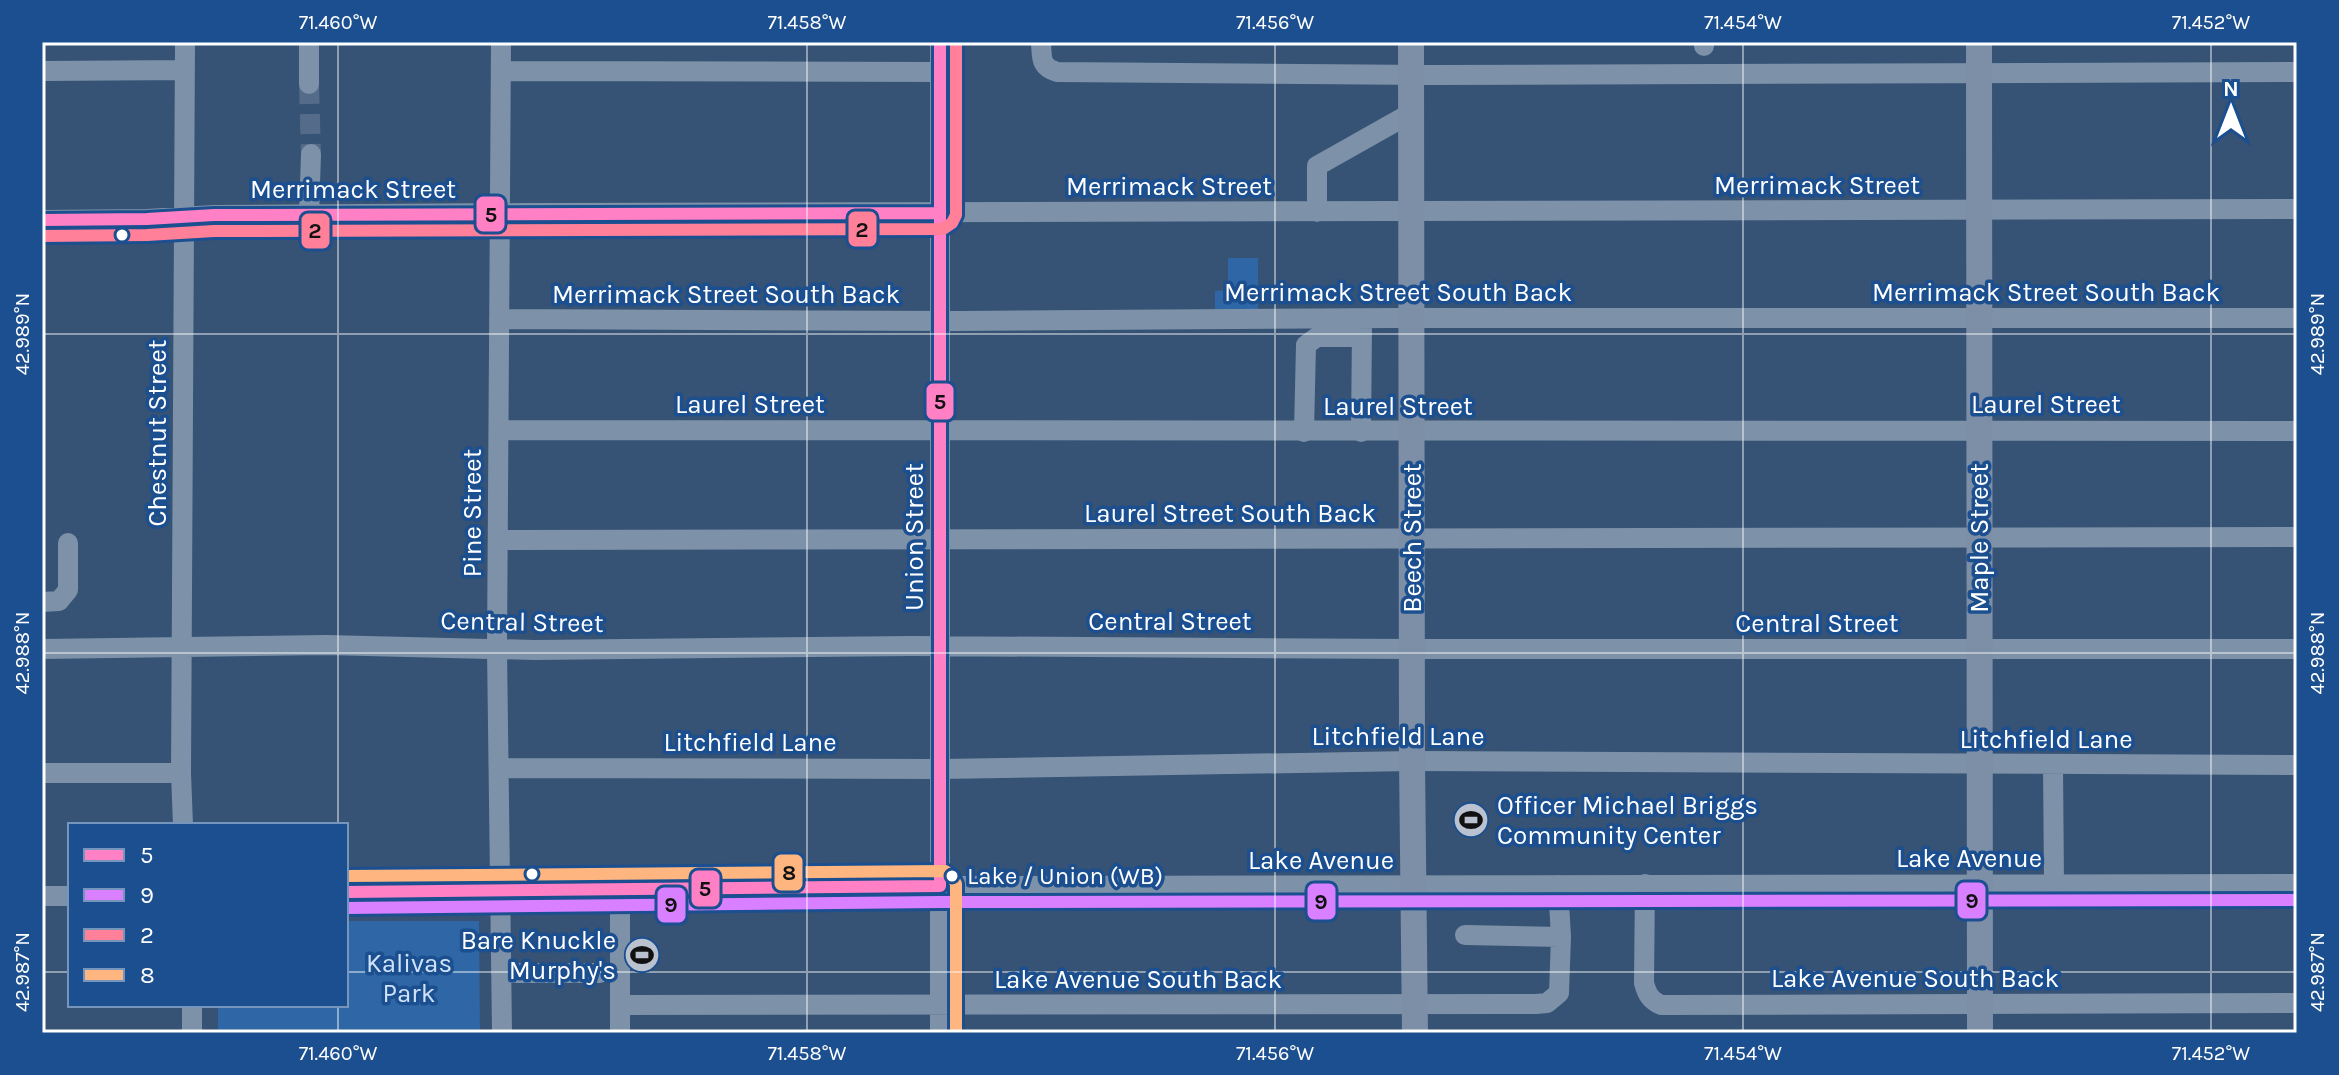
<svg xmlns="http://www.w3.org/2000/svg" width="2339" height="1075" viewBox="0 0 2339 1075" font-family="Karla,sans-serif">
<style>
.green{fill:#2f66a5}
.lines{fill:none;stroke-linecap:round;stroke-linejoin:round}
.minor-tunnel{stroke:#546c89;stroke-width:20;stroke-dasharray:20 10;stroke-linecap:butt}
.minor{stroke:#7d92a8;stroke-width:20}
.major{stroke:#7d8ea7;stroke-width:26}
.bus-1-casing{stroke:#1b4f8f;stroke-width:18}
.bus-2-casing{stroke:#1b4f8f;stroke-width:18}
.bus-3-casing{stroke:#1b4f8f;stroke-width:18}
.bus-4-casing{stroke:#1b4f8f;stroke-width:18}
.bus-1{stroke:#ff80c5;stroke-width:12}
.bus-2{stroke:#d880ff;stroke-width:12}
.bus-3{stroke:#ff8098;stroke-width:12}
.bus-4{stroke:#ffb580;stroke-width:12}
.ticks{fill:none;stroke:#fff;stroke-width:2;stroke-opacity:0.45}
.bus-dot{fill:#fff;stroke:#1b4f8f;stroke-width:3}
.labels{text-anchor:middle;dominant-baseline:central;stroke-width:7;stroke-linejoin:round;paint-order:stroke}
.bus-label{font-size:24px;fill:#fff;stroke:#1b4f8f;text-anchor:start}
.street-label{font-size:26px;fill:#fff;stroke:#1b4f8f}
.poi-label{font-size:26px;fill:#fff;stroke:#1b4f8f;text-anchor:start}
.park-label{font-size:26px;fill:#cfe3fa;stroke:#1b4f8f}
.line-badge{stroke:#1b4f8f;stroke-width:3}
.pale-badge-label{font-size:22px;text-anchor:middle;font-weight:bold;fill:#111}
.neatline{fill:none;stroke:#fff;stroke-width:3}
.ticks-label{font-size:20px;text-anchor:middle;fill:#fff}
</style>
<rect width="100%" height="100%" fill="#365274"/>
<path class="green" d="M 1228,258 L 1258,258 L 1258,312 L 1215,312 L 1215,291 L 1228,290 Z
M 346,921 L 479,921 L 480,1033 L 218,1033 L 218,1005 L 346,1005 Z"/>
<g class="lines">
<path class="minor-tunnel" d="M 309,84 L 311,154"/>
<path class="minor" d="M 501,42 L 497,649 L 502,1033
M 940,42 L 940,1033
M 1041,42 C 1042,58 1040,67 1057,72 L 1429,75 L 2297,72
M 1704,42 L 1704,46
M 42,71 L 185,70
M 501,71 L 939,72
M 309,84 L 309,42
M 1317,212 L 1317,166 L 1411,113
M 309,215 L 311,154
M 42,220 L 147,219 L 214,215 L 529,213 L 2297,209
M 499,319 L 957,321 L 1394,318 L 2297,318
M 499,430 L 2297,431
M 1304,432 L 1306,345 L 1317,337 L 1362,337
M 1361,432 L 1362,326
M 498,540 L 2297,537
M 42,602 L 59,601 L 68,590 L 68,543
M 42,649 L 326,645 L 535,650 L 912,646 L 1412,649 L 2297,649
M 2053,765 L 2054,884
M 499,768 L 940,769 L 1412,761 L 2297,765
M 42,773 L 181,773
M 183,825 L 181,773 L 185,42
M 1645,884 L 1644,983 C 1647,994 1650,1000 1661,1005 L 2297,1003
M 1558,885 L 1561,937
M 620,889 L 620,1033
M 346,892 L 940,886 L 2297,884
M 42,896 L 70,896
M 501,973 L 600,973
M 192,1005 L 192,1033
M 620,1005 L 1536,1004 L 1547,1003 L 1559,993 L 1561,937 L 1465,935"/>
<path class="major" d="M 1411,42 L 1412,761 L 1415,1033
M 1979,42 L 1980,1033"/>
<defs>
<path id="bus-1" d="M 42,220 L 147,219 L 214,215 L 940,213
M 346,892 L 940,886 L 940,42"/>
<path id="bus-2" d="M 346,908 L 940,902 L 2297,900"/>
<path id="bus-3" d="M 42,236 L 147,235 L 214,231 L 943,229 L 952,223 L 956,215 L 956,42"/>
<path id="bus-4" d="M 346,876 L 945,871 L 952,876 L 956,884 L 956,1033"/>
</defs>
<use href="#bus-1" class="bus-1-casing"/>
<use href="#bus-2" class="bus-2-casing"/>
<use href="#bus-3" class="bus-3-casing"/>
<use href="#bus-4" class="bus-4-casing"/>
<use href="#bus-1" class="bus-1"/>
<use href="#bus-2" class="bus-2"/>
<use href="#bus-3" class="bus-3"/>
<use href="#bus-4" class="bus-4"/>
</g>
<path class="ticks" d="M 338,42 L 338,825M 807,42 L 807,1033M 1275,42 L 1275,1033M 1743,42 L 1743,1033M 2211,42 L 2211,1033M 42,334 L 2297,334M 42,653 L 2297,653M 42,972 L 70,972M 346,972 L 2297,972M 338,1005 L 338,1033"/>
<defs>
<symbol id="stadium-disc" viewBox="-11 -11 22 22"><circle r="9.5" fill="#b9c2ce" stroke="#1b4f8f"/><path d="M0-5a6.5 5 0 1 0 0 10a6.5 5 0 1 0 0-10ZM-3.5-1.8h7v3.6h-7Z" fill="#111"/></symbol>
</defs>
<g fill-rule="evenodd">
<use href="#stadium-disc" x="1451" y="800" width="40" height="40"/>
<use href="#stadium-disc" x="622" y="935" width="40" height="40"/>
</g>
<g class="bus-dot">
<circle cx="122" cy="235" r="7"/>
<circle cx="532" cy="874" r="7"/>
<circle cx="952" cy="876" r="7"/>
</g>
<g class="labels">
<g class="bus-label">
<text x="967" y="876">Lake / Union (WB)</text>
</g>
<g class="street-label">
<text x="1817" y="185">Merrimack Street</text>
<text x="1169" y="186">Merrimack Street</text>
<text x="353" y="189">Merrimack Street</text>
<text x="1398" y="292">Merrimack Street South Back</text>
<text x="2046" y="292">Merrimack Street South Back</text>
<text x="726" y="294">Merrimack Street South Back</text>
<text x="750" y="404">Laurel Street</text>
<text x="2046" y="404">Laurel Street</text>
<text x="1398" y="406">Laurel Street</text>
<text transform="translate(157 433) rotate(-90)">Chestnut Street</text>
<text transform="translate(472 513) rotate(-90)">Pine Street</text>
<text x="1230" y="513">Laurel Street South Back</text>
<text transform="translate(914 537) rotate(-90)">Union Street</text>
<text transform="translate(1412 538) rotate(-90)">Beech Street</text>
<text transform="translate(1979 538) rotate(-90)">Maple Street</text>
<text x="1170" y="621">Central Street</text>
<text transform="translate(522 622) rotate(1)">Central Street</text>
<text x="1817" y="623">Central Street</text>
<text x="1398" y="736">Litchfield Lane</text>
<text x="2046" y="739">Litchfield Lane</text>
<text x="750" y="742">Litchfield Lane</text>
<text x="1969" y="858">Lake Avenue</text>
<text x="1321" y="860">Lake Avenue</text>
<text x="1915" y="978">Lake Avenue South Back</text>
<text x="1138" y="979">Lake Avenue South Back</text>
</g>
<g class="poi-label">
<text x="1497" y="805">Officer Michael Briggs<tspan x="1497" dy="30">Community Center</tspan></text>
<text x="616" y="940" text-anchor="end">Bare Knuckle<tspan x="616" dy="30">Murphy's</tspan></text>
</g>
<g class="park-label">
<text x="409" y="963">Kalivas<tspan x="409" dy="30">Park</tspan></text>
</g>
</g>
<g class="line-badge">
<rect x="475" y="195" width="31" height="38" rx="8" fill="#ff80c5"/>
<rect x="847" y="210" width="31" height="38" rx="8" fill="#ff8098"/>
<rect x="300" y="212" width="31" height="38" rx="8" fill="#ff8098"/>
<rect x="925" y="382" width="30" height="39" rx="8" fill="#ff80c5"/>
<rect x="773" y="853" width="31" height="39" rx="8" fill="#ffb580"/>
<rect x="690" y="869" width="31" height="39" rx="8" fill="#ff80c5"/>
<rect x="1956" y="881" width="31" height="39" rx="8" fill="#d880ff"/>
<rect x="1306" y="882" width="31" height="39" rx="8" fill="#d880ff"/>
<rect x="656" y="886" width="31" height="38" rx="8" fill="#d880ff"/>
</g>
<g class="pale-badge-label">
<text x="491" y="222">5</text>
<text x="862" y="237">2</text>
<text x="315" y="238">2</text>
<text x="940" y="409">5</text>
<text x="789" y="880">8</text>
<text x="705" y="896">5</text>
<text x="1972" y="908">9</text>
<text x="1321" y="909">9</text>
<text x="671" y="912">9</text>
</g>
<rect width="2339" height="1075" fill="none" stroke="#1b4f8f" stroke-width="88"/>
<rect x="68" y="823" width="280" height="184" fill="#1b4f8f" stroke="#7695bc" stroke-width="2"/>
<rect x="84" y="849" width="40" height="12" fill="#ff80c5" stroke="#7695bc" stroke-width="2"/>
<text x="140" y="863" font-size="24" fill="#ffffff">5</text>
<rect x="84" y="889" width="40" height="12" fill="#d880ff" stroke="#7695bc" stroke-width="2"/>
<text x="140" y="903" font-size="24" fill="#ffffff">9</text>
<rect x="84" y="929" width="40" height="12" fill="#ff8098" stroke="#7695bc" stroke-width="2"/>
<text x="140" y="943" font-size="24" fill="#ffffff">2</text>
<rect x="84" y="969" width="40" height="12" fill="#ffb580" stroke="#7695bc" stroke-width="2"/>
<text x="140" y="983" font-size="24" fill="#ffffff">8</text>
<g transform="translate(2231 108)" stroke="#1b4f8f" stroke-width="6" paint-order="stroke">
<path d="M0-6L14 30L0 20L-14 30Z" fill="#ffffff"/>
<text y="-12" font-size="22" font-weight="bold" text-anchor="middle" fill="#ffffff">N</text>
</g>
<rect x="44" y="44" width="2251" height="987" class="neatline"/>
<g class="ticks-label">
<text x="338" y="29">71.460°W</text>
<text x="807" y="29">71.458°W</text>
<text x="1275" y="29">71.456°W</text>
<text x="1743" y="29">71.454°W</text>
<text x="2211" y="29">71.452°W</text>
<text transform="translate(22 334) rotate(-90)" y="7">42.989°N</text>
<text transform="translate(2317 334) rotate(-90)" y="7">42.989°N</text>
<text transform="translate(22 653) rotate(-90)" y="7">42.988°N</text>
<text transform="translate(2317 653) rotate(-90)" y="7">42.988°N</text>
<text transform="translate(22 972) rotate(-90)" y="7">42.987°N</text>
<text transform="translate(2317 972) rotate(-90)" y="7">42.987°N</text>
<text x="338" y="1060">71.460°W</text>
<text x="807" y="1060">71.458°W</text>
<text x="1275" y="1060">71.456°W</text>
<text x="1743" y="1060">71.454°W</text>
<text x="2211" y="1060">71.452°W</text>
</g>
</svg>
